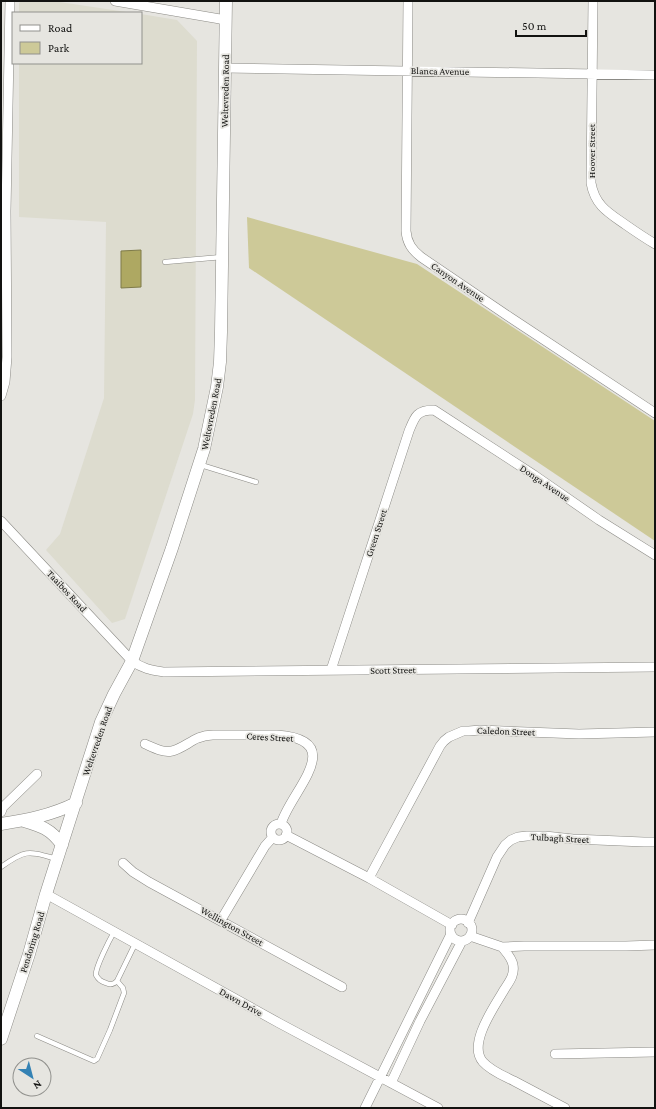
<svg xmlns="http://www.w3.org/2000/svg" width="656" height="1109" viewBox="0 0 656 1109" font-family="'Crimson Pro',serif">
<style>
.built{fill:#dddccf}
.green{fill:#cdc998}
.water{fill:#aea862;stroke:#7f7b49}
.lines{fill:none;stroke-linecap:round;stroke-linejoin:round}
.lane-casing{stroke:#8b8a85;stroke-width:5.5}
.street-casing{stroke:#8b8a85;stroke-width:10}
.secondary-casing{stroke:#8b8a85;stroke-width:13}
.lane{stroke:#fff;stroke-width:4.5}
.street{stroke:#fff;stroke-width:9}
.secondary{stroke:#fff;stroke-width:12}
.labels{text-anchor:middle;dominant-baseline:central;stroke-width:3.5;stroke-linejoin:round;paint-order:stroke}
.street-label{font-size:10px;fill:#121210;stroke:#e6e5e0}
</style>
<rect width="100%" height="100%" fill="#e6e5e0"/>
<path class="built" d="M 21,1 L 53,1 L 133,13 L 19,13 L 19,3 Z
M 141,14 L 177,20 L 197,41 L 195,400 L 193,414 L 125,619 L 112,623 L 46,550 L 60,534 L 104,398 L 106,222 L 19,217 L 19,63 L 141,63 Z"/>
<path class="green" d="M 247,217 L 417,264 L 655,421 L 655,541 L 249,268 Z"/>
<path class="water" d="M 141,250 L 141,287 L 121,288 L 121,251 Z"/>
<g class="lines">
<defs>
<path id="lane" d="M 165,262 L 222,257
M 201,465 L 256,482
M 1,867 C 26,849 28,851 57,859
M 114,932 C 110,939 95,968 96,975 C 98,979 102,982 106,983 C 110,985 113,985 117,981 L 135,944
M 37,1036 L 94,1061 L 97,1059 L 110,1030 L 124,993 L 123,988 L 117,981"/>
<path id="street" d="M 115,1 L 226,20
M 408,1 L 406,231 C 407,243 412,250 421,257 L 511,318 L 655,413
M 593,1 L 591,183 C 595,206 609,213 626,225 C 636,232 645,238 655,244
M 225,68 L 655,75
M 1,396 L 5,382 L 7,357 L 6,211 L 10,1
M 1,521 L 132,661 C 143,669 152,670 164,672 L 655,667
M 331,670 L 409,431 C 415,416 417,410 434,410 L 534,475 L 599,520 L 655,555
M 145,744 C 154,748 163,753 172,751 C 181,749 189,742 198,738 C 203,736 207,735 213,735 L 277,735 C 350,740 290,792 281,824
M 1,812 L 3,807 L 37,774
M271 832a8 8 0 1 1 16 0a8 8 0 1 1-16 0Z
M 286,835 L 369,878 L 452,925
M 123,863 L 133,872 L 149,882 L 342,987
M 369,878 L 440,746 L 444,741 L 449,737 L 463,731 L 469,731 L 480,730 L 579,734 L 655,732
M 46,894 L 279,1023 L 438,1108
M450 930a11 11 0 1 1 22 0a11 11 0 1 1-22 0Z
M 221,920 L 265,846 L 273,837
M 468,923 L 497,857 L 505,845 L 511,840 L 518,837 L 527,836 L 545,836 L 573,839 L 644,842 L 655,842
M 470,936 L 502,947 L 524,946 L 626,946 L 655,945
M 502,947 C 506,952 512,958 513,965 C 515,975 509,982 504,990 C 495,1006 467,1044 483,1062 C 491,1071 504,1076 514,1081 C 531,1090 548,1099 565,1108
M 555,1054 L 655,1052
M 391,1083 L 420,1021 L 462,941
M 365,1108 L 451,934"/>
<path id="secondary" d="M 24,821 C 41,826 51,829 62,845
M 1,824 C 27,820 52,815 76,803
M 1,1039 L 29,954 L 46,894 L 101,722 L 114,694 L 132,661 L 172,548 L 204,449 L 217,387 L 220,362 L 221,332 L 226,1"/>
</defs>
<use href="#lane" class="lane-casing"/>
<use href="#street" class="street-casing"/>
<use href="#secondary" class="secondary-casing"/>
<use href="#lane" class="lane"/>
<use href="#street" class="street"/>
<use href="#secondary" class="secondary"/>
</g>
<g class="labels">
<g class="street-label">
<text transform="translate(440 71) rotate(1)">Blanca Avenue</text>
<text transform="translate(225 91) rotate(-89)">Weltevreden Road</text>
<text transform="translate(591 151) rotate(-90)">Hoover Street</text>
<text transform="translate(458 282) rotate(34)">Canyon Avenue</text>
<text transform="translate(211 414) rotate(-79)">Weltevreden Road</text>
<text transform="translate(545 483) rotate(34)">Donga Avenue</text>
<text transform="translate(376 533) rotate(-72)">Green Street</text>
<text transform="translate(67 591) rotate(47)">Taaibos Road</text>
<text transform="translate(393 670) rotate(-1)">Scott Street</text>
<text transform="translate(506 731) rotate(2)">Caledon Street</text>
<text transform="translate(270 737) rotate(3)">Ceres Street</text>
<text transform="translate(97 741) rotate(-71)">Weltevreden Road</text>
<text transform="translate(560 838) rotate(3)">Tulbagh Street</text>
<text transform="translate(232 926) rotate(29)">Wellington Street</text>
<text transform="translate(32 942) rotate(-73)">Pendoring Road</text>
<text transform="translate(241 1002) rotate(29)">Dawn Drive</text>
</g>
</g>
<rect width="656" height="1109" fill="none" stroke="#121210" stroke-width="4"/>
<rect x="12" y="12" width="130" height="52" fill="#e6e5e0" stroke="#91918d"/>
<rect x="20" y="25" width="20" height="6" fill="#ffffff" stroke="#91918d"/>
<text x="48" y="32" font-size="12" fill="#121210">Road</text>
<rect x="20" y="42" width="20" height="12" fill="#cdc998" stroke="#91918d"/>
<text x="48" y="52" font-size="12" fill="#121210">Park</text>
<g transform="translate(32 1077) rotate(144)"><circle r="19" fill="#e6e5e0" stroke="#91918d"/>
<path d="M0-3L7 15L0 10L-7 15Z" fill="#3482b4"/>
<text y="-6" font-size="11" font-weight="bold" text-anchor="middle" fill="#121210">N</text>
</g>
<path d="M516 30v6h70v-6" fill="none" stroke="#121210" stroke-width="2"/>
<text x="522" y="30" font-size="12" fill="#121210" stroke="#e6e5e0" stroke-width="3" paint-order="stroke">50 m</text>
</svg>
